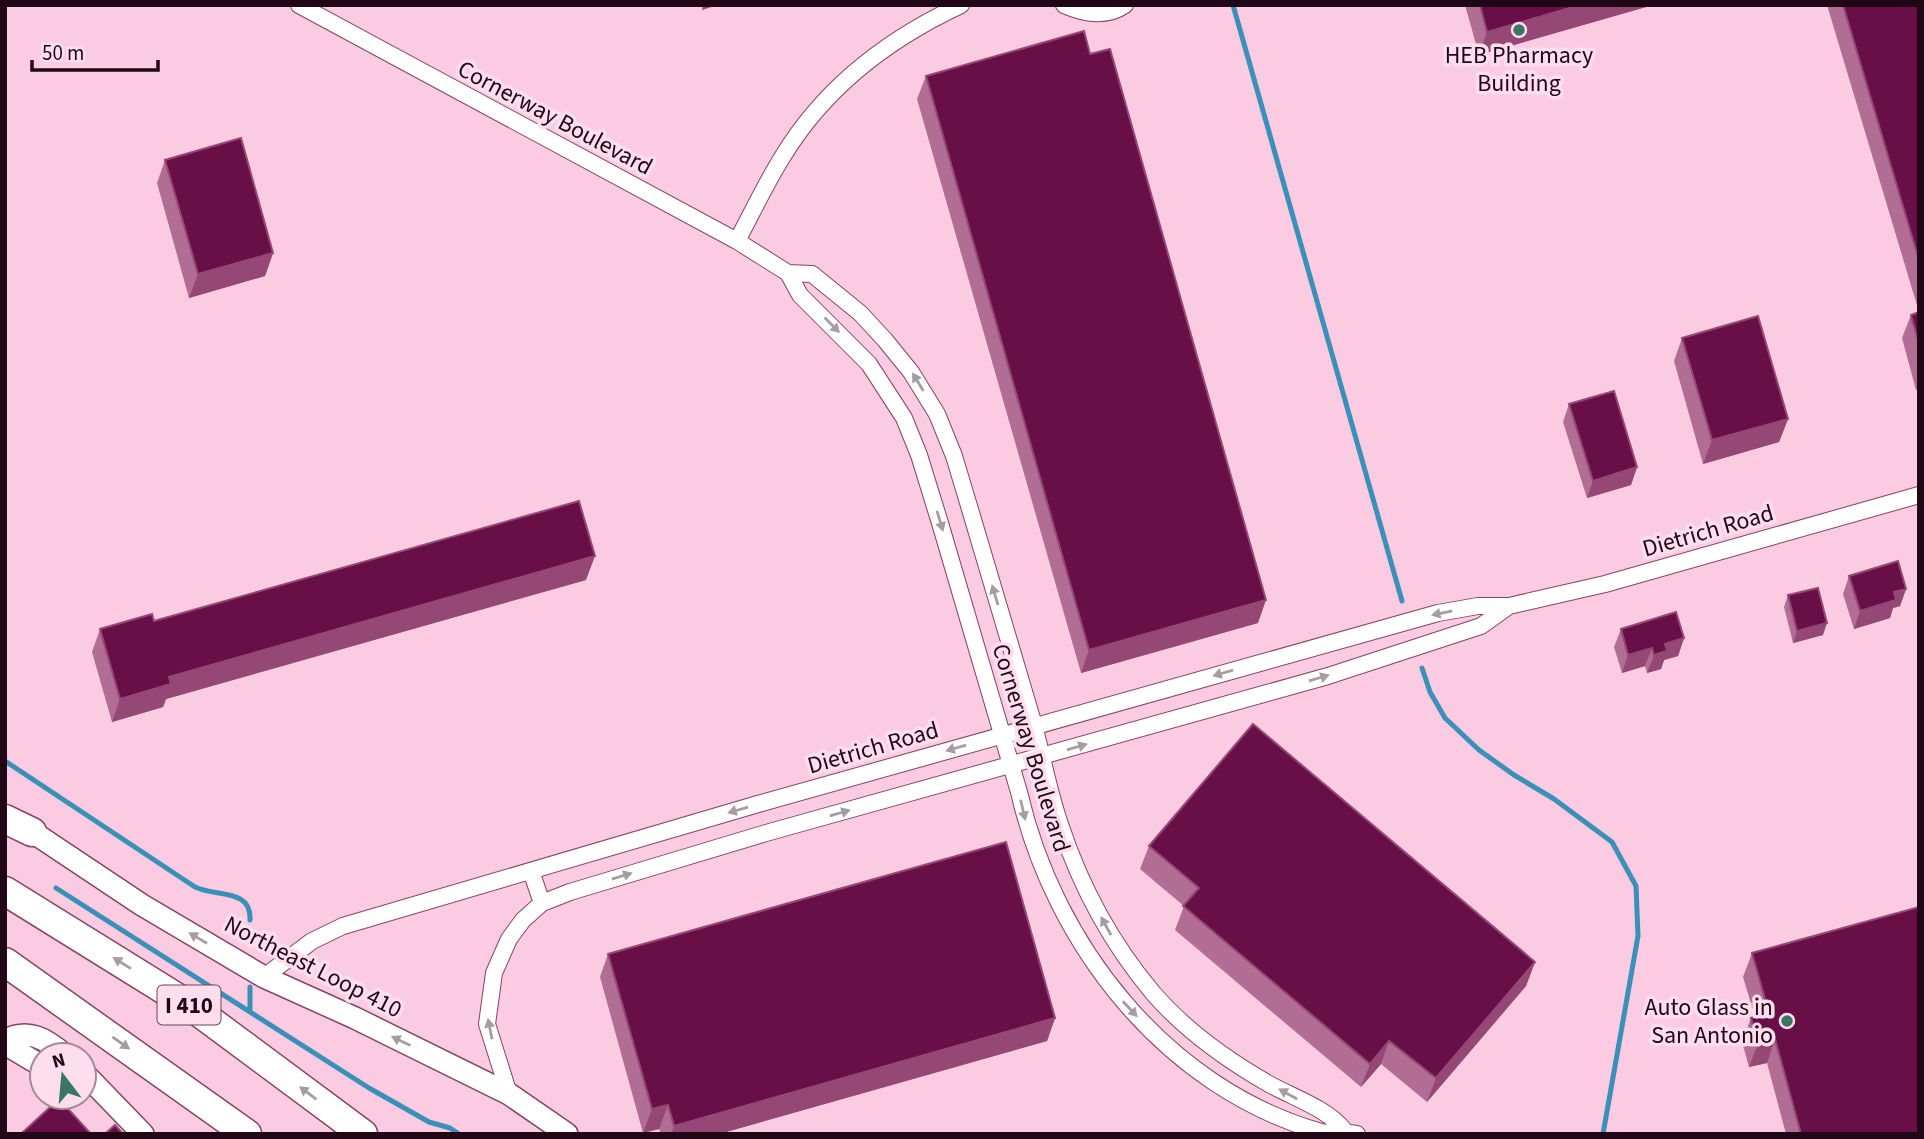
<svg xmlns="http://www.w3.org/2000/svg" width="1924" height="1139" viewBox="0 0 1924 1139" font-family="'Source Sans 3',sans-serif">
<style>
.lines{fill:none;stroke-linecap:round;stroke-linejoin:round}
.stream{stroke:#3b90b8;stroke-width:5}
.minor-casing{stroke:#854366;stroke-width:18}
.secondary-casing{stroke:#854366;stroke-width:24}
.motorway-casing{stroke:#854366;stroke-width:31}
.minor{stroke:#fff;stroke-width:16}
.secondary{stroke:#fff;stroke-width:21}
.motorway{stroke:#fff;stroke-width:28}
.wall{fill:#b26d94}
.shaded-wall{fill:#954776}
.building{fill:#690f47;stroke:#954776;stroke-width:2}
.oneway{fill:#a69ca2}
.poi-dot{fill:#3a7661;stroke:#fedeed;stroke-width:2.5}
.labels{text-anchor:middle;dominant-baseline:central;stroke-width:7;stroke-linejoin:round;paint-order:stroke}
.shield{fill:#fedeed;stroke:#634856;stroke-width:2}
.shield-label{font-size:23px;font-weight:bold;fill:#210716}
.poi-label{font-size:24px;fill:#210716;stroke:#fedeed}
.street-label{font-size:24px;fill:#210716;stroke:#fedeed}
</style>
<rect width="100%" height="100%" fill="#fbcbe2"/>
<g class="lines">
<path class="stream" d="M 1233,5 L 1402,601
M 1422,668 L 1430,692 L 1445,718 L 1479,750 L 1514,775 L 1554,799 L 1612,842 L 1636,886 L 1638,936 L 1603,1134
M 5,761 L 195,887 C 215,897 252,888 250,920
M 56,888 L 369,1088 L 429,1122 L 450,1128 L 459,1134
M 250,1012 L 250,987"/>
<defs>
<path id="minor" d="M 299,5 L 737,241 L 788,273 L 800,295 L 869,364 L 904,418 L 919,455 L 940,523 L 1019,792 C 1054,945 1166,1088 1321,1132 C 1331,1135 1345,1131 1357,1134
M 1064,5 C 1084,14 1106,18 1125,5
M 737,241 C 752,213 766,183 783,156 C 825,87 888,39 961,5
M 788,273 L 812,274 L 860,313 L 885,340 L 911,372 L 937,414 L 954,456 C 980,542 1005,628 1031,715 C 1042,752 1048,791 1061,827 C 1081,887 1112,944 1153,993 C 1185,1030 1227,1060 1269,1084 C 1294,1098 1327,1108 1345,1131
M 531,871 L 542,903
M 264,977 L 312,941 L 343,926 L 758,804 L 1438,613 L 1478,606 L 1509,606 L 1605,584 L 1919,495
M 509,1094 L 487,1024 L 494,973 L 509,939 L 523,920 L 542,903 L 570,892 L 766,833 L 1328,676 L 1481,626 L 1509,606"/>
<path id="secondary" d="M 22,825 L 142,905 L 264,977 L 355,1018 L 509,1094 L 567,1134
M 5,1040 C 29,1028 46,1039 65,1055
M 5,1044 L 42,1066
M 84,1073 L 143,1134"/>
<path id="motorway" d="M 5,819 L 32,832
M 5,891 L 192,1007 L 363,1134
M 5,962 L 247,1134"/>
</defs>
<use href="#minor" class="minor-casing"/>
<use href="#secondary" class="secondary-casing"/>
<use href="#motorway" class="motorway-casing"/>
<use href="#minor" class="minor"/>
<use href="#secondary" class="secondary"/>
<use href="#motorway" class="motorway"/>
</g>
<path class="wall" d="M 1465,5 L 1653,5 L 1479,55 Z
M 1827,5 L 1919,5 L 1919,389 L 1916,390 L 1902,338 L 1911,315 L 1919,312 Z
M 926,76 L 1258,623 L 1081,673 L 917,99 Z
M 165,160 L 273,253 L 265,276 L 189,298 L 157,183 Z
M 1682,338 L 1788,419 L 1779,442 L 1703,464 L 1674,361 Z
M 1569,404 L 1637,467 L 1631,485 L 1587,498 L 1563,422 Z
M 1849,576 L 1906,589 L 1900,606 L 1893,608 L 1890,618 L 1854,629 L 1843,594 Z
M 586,580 L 166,699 L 163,707 L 112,722 L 92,652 L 100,629 L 154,621 Z
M 1788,595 L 1823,635 L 1793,643 L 1784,607 Z
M 1621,629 L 1684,638 L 1678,656 L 1664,660 L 1661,669 L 1647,673 L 1645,666 L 1622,673 L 1614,647 Z
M 1149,846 L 1535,962 L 1526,986 L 1427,1102 L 1381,1064 L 1361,1087 L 1175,930 L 1184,906 L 1140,869 Z
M 1752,953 L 1919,1134 L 1786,1134 L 1767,1063 L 1749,1067 L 1742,1042 L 1751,1018 L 1755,1017 L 1743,977 Z
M 608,954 L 1055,1018 L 1047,1041 L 719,1134 L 661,1134 L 659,1129 L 643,1133 L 600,977 Z"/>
<path class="shaded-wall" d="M 703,5 L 718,5 L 702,10 Z
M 1580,5 L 1653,5 L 1479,55 L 1487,32 Z
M 273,253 L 265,276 L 189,298 L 198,274 Z
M 1788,419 L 1779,442 L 1703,464 L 1712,440 Z
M 1637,467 L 1631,485 L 1587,498 L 1593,481 Z
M 595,556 L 586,580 L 166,699 L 163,707 L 112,722 L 120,699 L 169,677 Z
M 1906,589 L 1900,606 L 1893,608 L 1890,618 L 1854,629 L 1860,611 L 1894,592 Z
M 1266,600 L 1258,623 L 1081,673 L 1089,650 Z
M 1827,623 L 1823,635 L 1793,643 L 1797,631 Z
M 1684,638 L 1678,656 L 1664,660 L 1661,669 L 1647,673 L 1654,655 L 1665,644 Z
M 1652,648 L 1645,666 L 1622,673 L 1628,655 Z
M 1535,962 L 1526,986 L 1427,1102 L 1436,1078 Z
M 1055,1018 L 1047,1041 L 719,1134 L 671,1134 L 674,1126 Z
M 1775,1039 L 1767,1063 L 1749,1067 L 1758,1044 Z
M 1389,1041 L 1381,1064 L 1361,1087 L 1370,1064 Z
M 668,1105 L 659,1129 L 643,1133 L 652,1109 Z"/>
<path class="building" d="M 1480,5 L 1580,5 L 1487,32 Z
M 1843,5 L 1919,5 L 1919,260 Z
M 1084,31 L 1090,54 L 1110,49 L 1266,600 L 1089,650 L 926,76 Z
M 241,138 L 273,253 L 198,274 L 165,160 Z
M 1919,312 L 1919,344 L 1911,315 Z
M 1758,316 L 1788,419 L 1712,440 L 1682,338 Z
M 1614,391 L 1637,467 L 1593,481 L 1569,404 Z
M 579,501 L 595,556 L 169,677 L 171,684 L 120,699 L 100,629 L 152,614 L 154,621 Z
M 1898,561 L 1906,589 L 1894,592 L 1896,600 L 1860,611 L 1849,576 Z
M 1818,588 L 1827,623 L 1797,631 L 1788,595 Z
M 1676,612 L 1684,638 L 1665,644 L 1667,651 L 1654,655 L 1652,648 L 1628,655 L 1621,629 Z
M 1253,724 L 1535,962 L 1436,1078 L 1389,1041 L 1370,1064 L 1183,906 L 1199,888 L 1149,846 Z
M 1006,842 L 1055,1018 L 674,1126 L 668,1105 L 652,1109 L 608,954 Z
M 1919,907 L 1919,1134 L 1801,1134 L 1775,1039 L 1758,1044 L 1751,1018 L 1769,1013 L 1752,953 Z
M 59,1099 L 91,1134 L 25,1134 L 23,1132 Z
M 115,1125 L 123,1134 L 105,1134 Z"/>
<defs><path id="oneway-solid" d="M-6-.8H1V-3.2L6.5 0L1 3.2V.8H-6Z" transform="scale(1.75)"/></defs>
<g class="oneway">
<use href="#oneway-solid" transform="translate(832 325) rotate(45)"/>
<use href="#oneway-solid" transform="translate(918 382) rotate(-121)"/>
<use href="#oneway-solid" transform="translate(940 521) rotate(73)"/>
<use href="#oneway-solid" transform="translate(995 595) rotate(-107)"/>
<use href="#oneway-solid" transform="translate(1442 613) rotate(168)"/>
<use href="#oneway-solid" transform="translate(1223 673) rotate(164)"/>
<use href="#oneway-solid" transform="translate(1319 678) rotate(-16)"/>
<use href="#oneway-solid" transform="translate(1077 747) rotate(-16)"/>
<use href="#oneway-solid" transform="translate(956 748) rotate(164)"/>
<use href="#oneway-solid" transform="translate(738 810) rotate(164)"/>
<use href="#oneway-solid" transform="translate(1023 810) rotate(77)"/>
<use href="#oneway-solid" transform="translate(840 813) rotate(-16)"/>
<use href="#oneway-solid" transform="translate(622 876) rotate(-17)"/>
<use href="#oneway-solid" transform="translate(1106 926) rotate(-119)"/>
<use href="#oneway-solid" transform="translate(198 938) rotate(-149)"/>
<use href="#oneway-solid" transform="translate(122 963) rotate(-148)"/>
<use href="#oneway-solid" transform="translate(1130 1009) rotate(47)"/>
<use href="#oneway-solid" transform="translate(490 1029) rotate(-101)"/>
<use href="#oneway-solid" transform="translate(401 1041) rotate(-154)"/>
<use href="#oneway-solid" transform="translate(121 1043) rotate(35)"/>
<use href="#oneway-solid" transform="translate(308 1093) rotate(-143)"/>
<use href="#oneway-solid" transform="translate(1288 1094) rotate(-151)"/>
</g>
<g class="poi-dot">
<circle cx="1519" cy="30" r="7"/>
<circle cx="1787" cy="1021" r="7"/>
</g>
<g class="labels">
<rect class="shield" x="157.5" y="985.5" width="63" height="39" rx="5"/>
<g class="shield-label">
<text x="189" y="1005">I 410</text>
</g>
<g class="poi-label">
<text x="1519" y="55">HEB Pharmacy<tspan x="1519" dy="28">Building</tspan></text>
<text x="1773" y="1007" text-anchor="end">Auto Glass in<tspan x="1773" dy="28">San Antonio</tspan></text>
</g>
<g class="street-label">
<text transform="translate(555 118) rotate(28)">Cornerway Boulevard</text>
<text transform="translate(1708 531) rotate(-16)">Dietrich Road</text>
<text transform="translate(873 748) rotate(-16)">Dietrich Road</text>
<text transform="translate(1031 748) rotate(73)">Cornerway Boulevard</text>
<text transform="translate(313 967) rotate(27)">Northeast Loop 410</text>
</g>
</g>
<rect width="1924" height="1139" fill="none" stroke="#210716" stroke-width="14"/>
<g transform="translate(63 1076) rotate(344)"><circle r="33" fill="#fedeed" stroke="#a68897" stroke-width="2"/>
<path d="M0-5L12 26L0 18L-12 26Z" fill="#3a7661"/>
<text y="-10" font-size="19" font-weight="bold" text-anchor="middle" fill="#210716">N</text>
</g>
<path d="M32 60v10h126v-10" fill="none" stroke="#210716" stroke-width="3.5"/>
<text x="42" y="60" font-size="21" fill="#210716" stroke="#fedeed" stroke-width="5" paint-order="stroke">50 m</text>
</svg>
